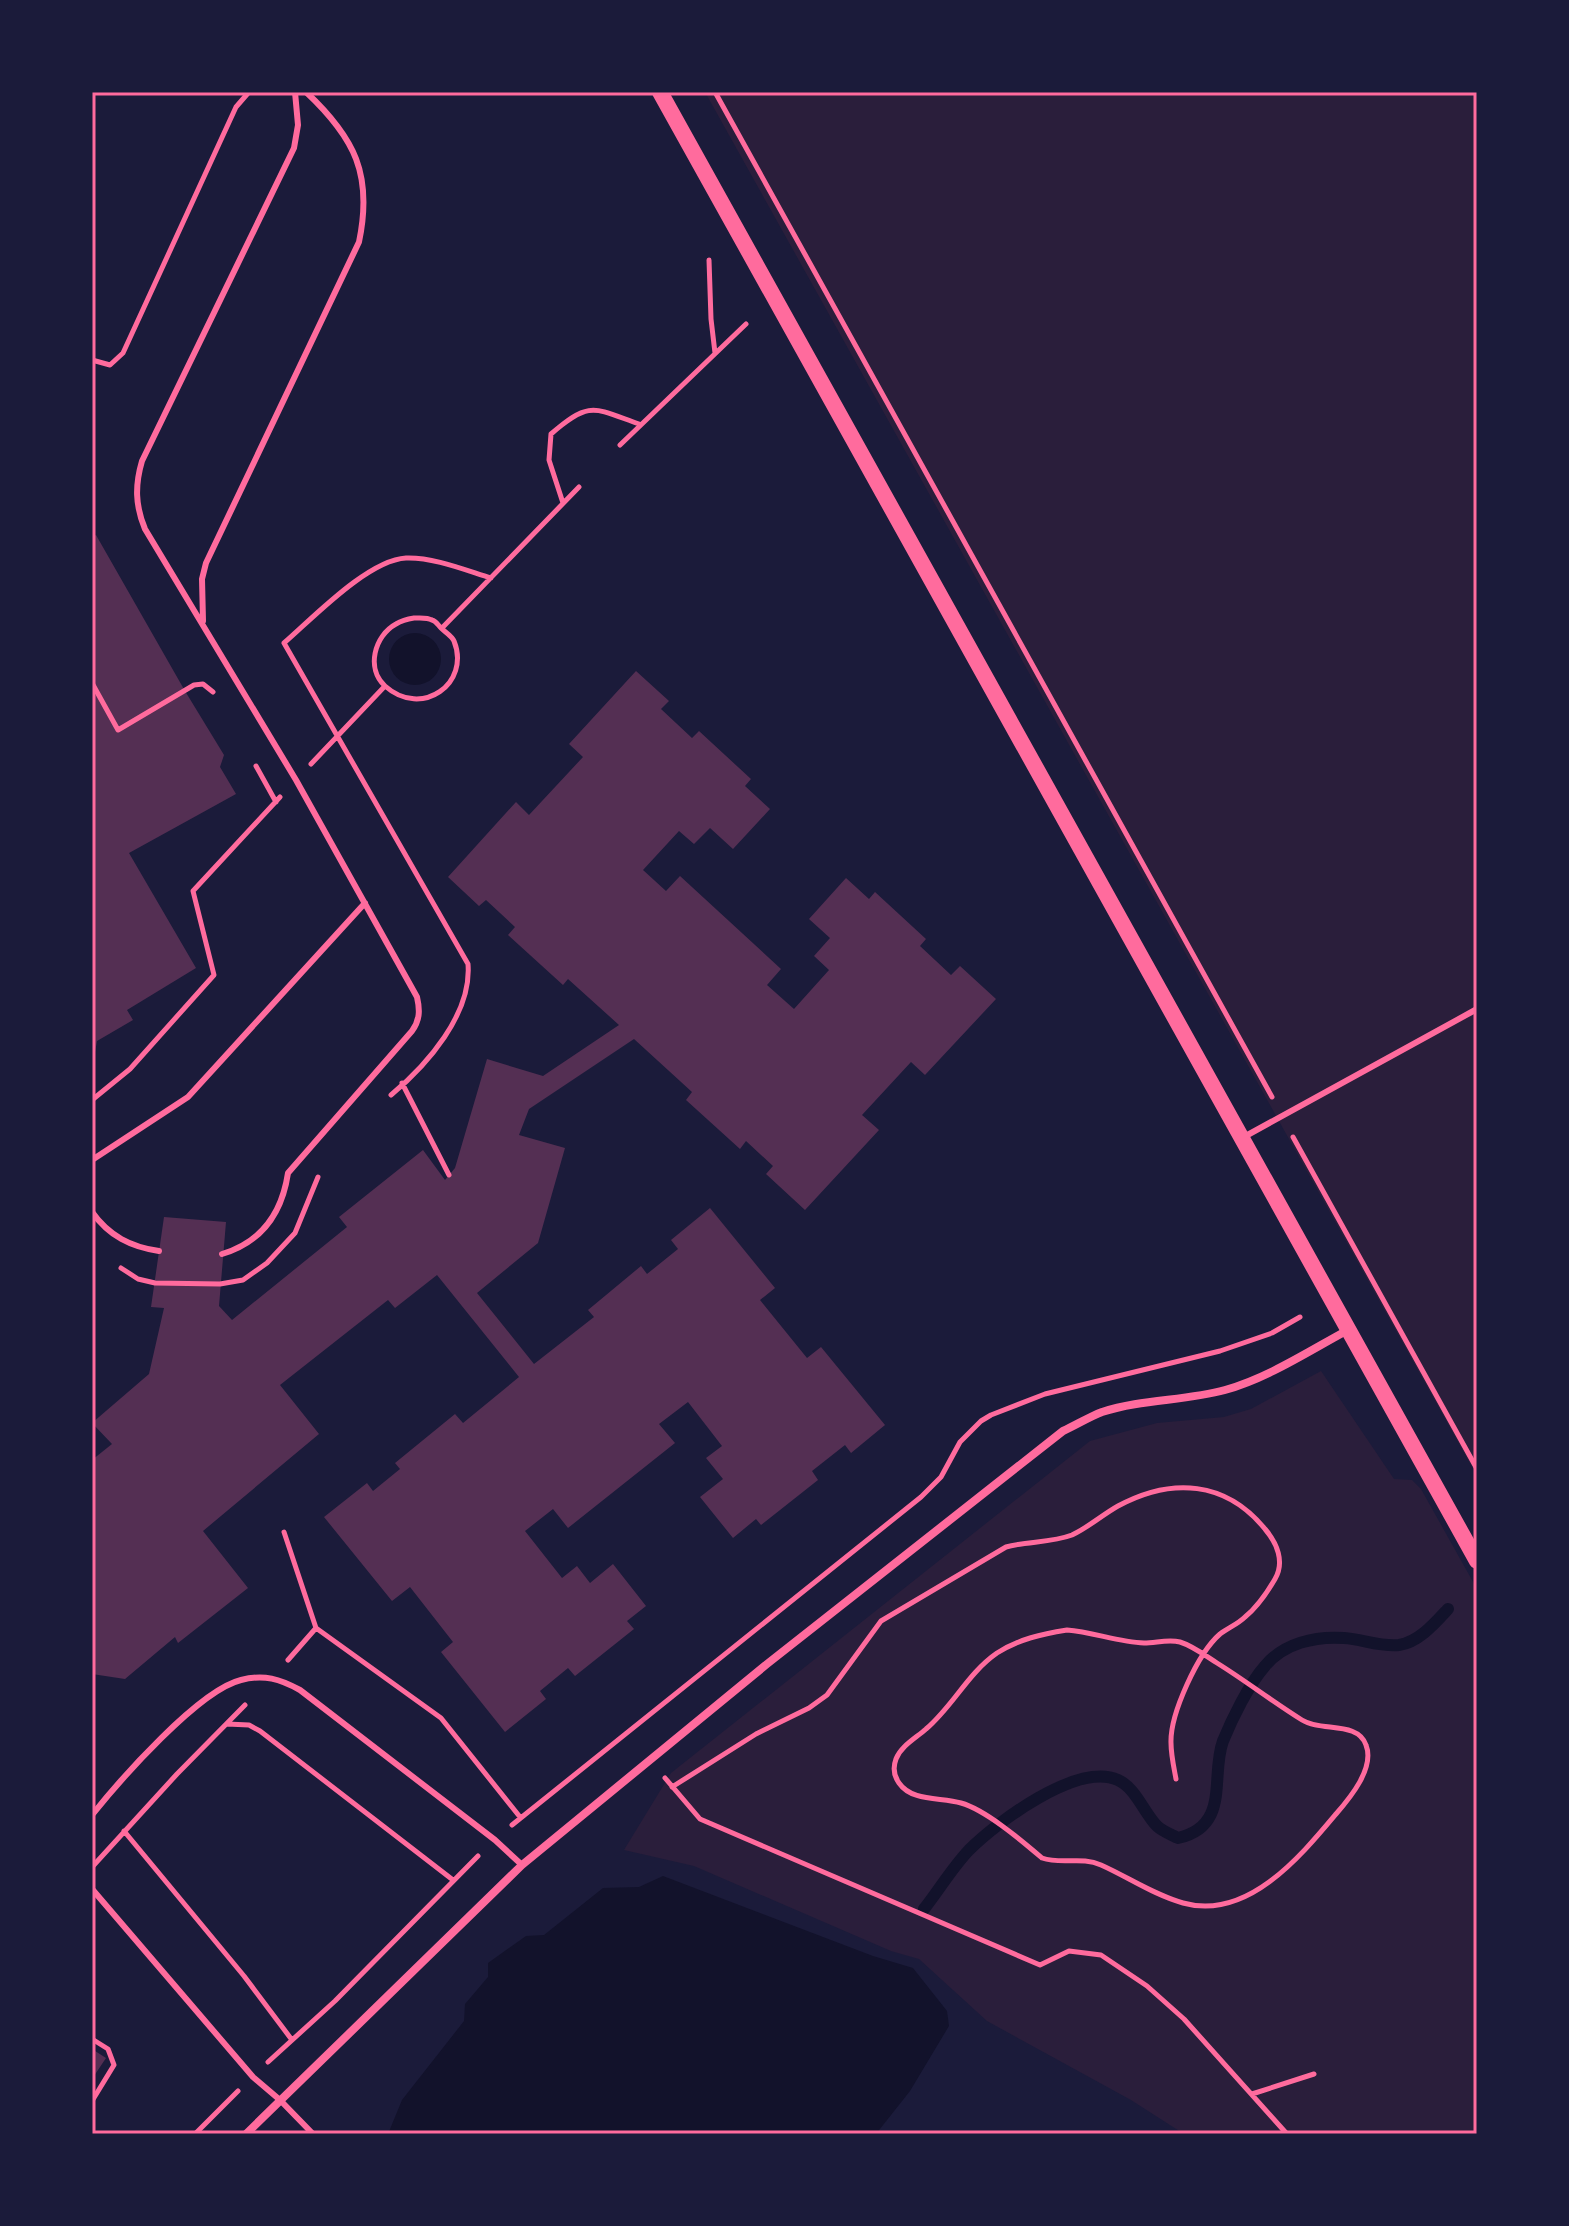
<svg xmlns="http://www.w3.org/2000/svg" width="1569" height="2226" viewBox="0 0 1569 2226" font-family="'DejaVu Sans',sans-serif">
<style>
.green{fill:#2a1e3b}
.water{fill:#12122b}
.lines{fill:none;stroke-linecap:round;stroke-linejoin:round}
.stream{stroke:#12122b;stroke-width:12}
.building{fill:#542f53}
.path{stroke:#ff6b9d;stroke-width:5}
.service{stroke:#ff6b9d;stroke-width:6}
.minor{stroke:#ff6b9d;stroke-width:8}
.secondary{stroke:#ff6b9d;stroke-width:16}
.neatline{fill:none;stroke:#ff6b9d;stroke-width:3}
</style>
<rect width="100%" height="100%" fill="#1b1b3a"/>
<path class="green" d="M 705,92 L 1477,92 L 1477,1476 Z
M 1321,1371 L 1394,1479 L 1412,1480 L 1421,1489 L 1477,1589 L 1477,2134 L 1184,2134 L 1131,2100 L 987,2021 L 919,1959 L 891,1951 L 694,1866 L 624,1850 L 671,1773 L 1090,1441 L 1157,1423 L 1224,1417 L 1251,1409 Z"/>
<path class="water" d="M389 659a26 26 0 1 1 52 0a26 26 0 1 1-52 0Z
M 663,1876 L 873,1956 L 913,1968 L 947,2011 L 949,2026 L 910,2091 L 876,2134 L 388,2134 L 402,2100 L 464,2021 L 465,2004 L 488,1977 L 488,1963 L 526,1936 L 544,1935 L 603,1888 L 639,1887 Z"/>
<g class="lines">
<path class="stream" d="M 924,1909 C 939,1890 952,1868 969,1850 C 997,1822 1077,1762 1118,1780 C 1136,1788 1144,1813 1157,1826 C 1162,1831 1172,1835 1178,1838 C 1231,1826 1210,1776 1223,1741 C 1232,1719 1249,1684 1265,1666 C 1284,1643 1315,1636 1344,1638 C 1362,1639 1380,1647 1399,1645 C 1419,1642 1435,1623 1448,1609"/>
</g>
<path class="building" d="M 96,535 L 185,691 L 224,755 L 220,767 L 236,794 L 129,853 L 196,968 L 127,1010 L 133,1020 L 97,1041 L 95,1052 L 92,1053 L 92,537 Z
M 636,671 L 669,701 L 661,709 L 692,738 L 699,731 L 751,779 L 745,786 L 770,809 L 733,849 L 710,828 L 694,844 L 679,831 L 643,870 L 666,891 L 680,876 L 781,969 L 767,985 L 794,1009 L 829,970 L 814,956 L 830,938 L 809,919 L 846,878 L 869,899 L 875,892 L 926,939 L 920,946 L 951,975 L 960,966 L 996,999 L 925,1075 L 911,1062 L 862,1115 L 879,1130 L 805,1210 L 766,1174 L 773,1166 L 746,1141 L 740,1149 L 686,1100 L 692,1092 L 634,1039 L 529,1109 L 519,1135 L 565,1148 L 538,1243 L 477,1293 L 534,1364 L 594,1317 L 588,1310 L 641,1266 L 647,1274 L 678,1249 L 671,1240 L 710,1208 L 775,1288 L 760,1300 L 807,1358 L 821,1347 L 885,1425 L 851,1453 L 845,1445 L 812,1471 L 818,1480 L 761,1525 L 756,1519 L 733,1538 L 700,1497 L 723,1479 L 706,1458 L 722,1446 L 688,1402 L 659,1424 L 675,1443 L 568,1528 L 553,1509 L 525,1531 L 562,1578 L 577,1566 L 590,1583 L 613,1564 L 646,1606 L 627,1621 L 634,1629 L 575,1676 L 568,1668 L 540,1691 L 546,1699 L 505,1732 L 441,1652 L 453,1642 L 410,1587 L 392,1601 L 324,1517 L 367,1483 L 373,1491 L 400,1469 L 395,1463 L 455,1414 L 463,1423 L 519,1377 L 437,1275 L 395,1308 L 388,1300 L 280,1385 L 319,1434 L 203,1531 L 248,1588 L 178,1643 L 175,1637 L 125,1679 L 92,1674 L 92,1460 L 112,1444 L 92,1423 L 149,1374 L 164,1308 L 151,1307 L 164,1217 L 226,1222 L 219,1306 L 232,1320 L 347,1227 L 339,1217 L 423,1150 L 445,1180 L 455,1168 L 487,1059 L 543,1076 L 619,1025 L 568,979 L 563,985 L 508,935 L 515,927 L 486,900 L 479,906 L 448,877 L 516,802 L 529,815 L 583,757 L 569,744 Z
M 92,2049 L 106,2058 L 92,2079 Z"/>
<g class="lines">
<path class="path" d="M 715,92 L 1272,1097
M 709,260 L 711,319 L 715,353
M 92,360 L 110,365 L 123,353 L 236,107 L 249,92
M 620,445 L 746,324
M 563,503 L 549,460 L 551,434 C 590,400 594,408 639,424
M 414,618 C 419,618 427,617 432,620 C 436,621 438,625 441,628 C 445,632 452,636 454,641 C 471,683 422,719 385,686 C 366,669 374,636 396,624 C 401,621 408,619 414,618 Z
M 442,628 L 579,487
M 92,683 L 118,730 L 194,685 L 203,684 L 213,692
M 311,764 L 385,686
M 256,766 L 276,802
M 402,1083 L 449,1175
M 391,1095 C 427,1065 472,1014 468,964 L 284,643 C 313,618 368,560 406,558 C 433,557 465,570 491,578
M 92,1100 L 130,1069 L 214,975 L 193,891 L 280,797
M 1293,1137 L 1477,1469
M 121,1268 L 138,1279 L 155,1283 L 220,1284 L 243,1280 L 267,1263 L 295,1233 L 318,1177
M 284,1532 L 316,1628 L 441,1718 L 520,1817
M 1067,1630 C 1093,1632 1118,1642 1144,1643 C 1156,1643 1168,1639 1180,1642 C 1193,1646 1206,1656 1217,1663 C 1246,1681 1273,1702 1302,1720 C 1321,1732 1358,1721 1366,1745 C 1375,1768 1350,1798 1336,1814 C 1300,1857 1247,1921 1183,1903 C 1154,1895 1128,1877 1101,1865 C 1081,1856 1062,1865 1042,1858 C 1022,1841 986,1810 961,1803 C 941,1797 912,1802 899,1783 C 894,1776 893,1767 896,1759 C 901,1746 916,1738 926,1729 C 953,1706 968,1673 997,1653 C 1019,1639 1042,1634 1067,1630 Z
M 288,1660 L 316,1628
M 227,1724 L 249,1725 L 260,1731 L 453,1880
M 665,1778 L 700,1819 L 1040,1965 L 1069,1951 L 1101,1955 L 1147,1986 L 1184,2019 L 1287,2134
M 672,1787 L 756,1734 L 809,1708 L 827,1695 L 881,1621 L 1006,1547 C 1027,1541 1051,1543 1072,1535 C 1089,1527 1102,1515 1118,1506 C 1172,1477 1226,1481 1265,1529 C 1277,1543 1285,1562 1275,1579 C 1268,1591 1256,1608 1245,1617 C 1238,1624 1228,1628 1220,1634 C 1198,1653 1170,1714 1171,1743 C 1171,1755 1174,1768 1176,1779
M 512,1825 L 921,1497 L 941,1477 L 960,1442 L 981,1421 L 991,1415 L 1045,1394 L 1220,1351 L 1272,1333 L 1300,1317
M 124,1831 L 244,1976 L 292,2040
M 93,1866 L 177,1774 L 245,1705
M 92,2039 L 108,2049 L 114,2065 L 92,2101
M 268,2062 L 335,2001 L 478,1856
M 1252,2094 L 1314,2074
M 195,2134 L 238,2091"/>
<path class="service" d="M 203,621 L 202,579 L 206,563 L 359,242 C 373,175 355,138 306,92
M 1242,1138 L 1477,1009
M 92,1160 L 188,1097 L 365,903
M 92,1212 C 109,1236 131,1247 159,1251
M 222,1254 C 262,1242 282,1213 288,1173 L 412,1031 C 420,1020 420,1010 417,997 L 296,780 L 145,529 C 135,505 135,485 142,461 L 294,148 L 298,125 L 295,92
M 92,1815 C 120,1780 199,1690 241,1680 C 264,1674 280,1679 300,1690 L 495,1840 L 522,1865
M 92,1889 L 253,2077 L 280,2100 L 313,2134"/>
<path class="minor" d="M 246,2134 L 522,1865 L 767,1664 L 1063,1431 C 1076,1425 1089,1417 1102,1412 C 1142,1399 1185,1401 1225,1390 C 1268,1378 1309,1351 1348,1330"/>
<path class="secondary" d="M 660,92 L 1477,1561"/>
</g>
<rect width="1569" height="2226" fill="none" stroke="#1b1b3a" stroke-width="188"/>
<rect x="94" y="94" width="1381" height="2038" class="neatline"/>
</svg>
